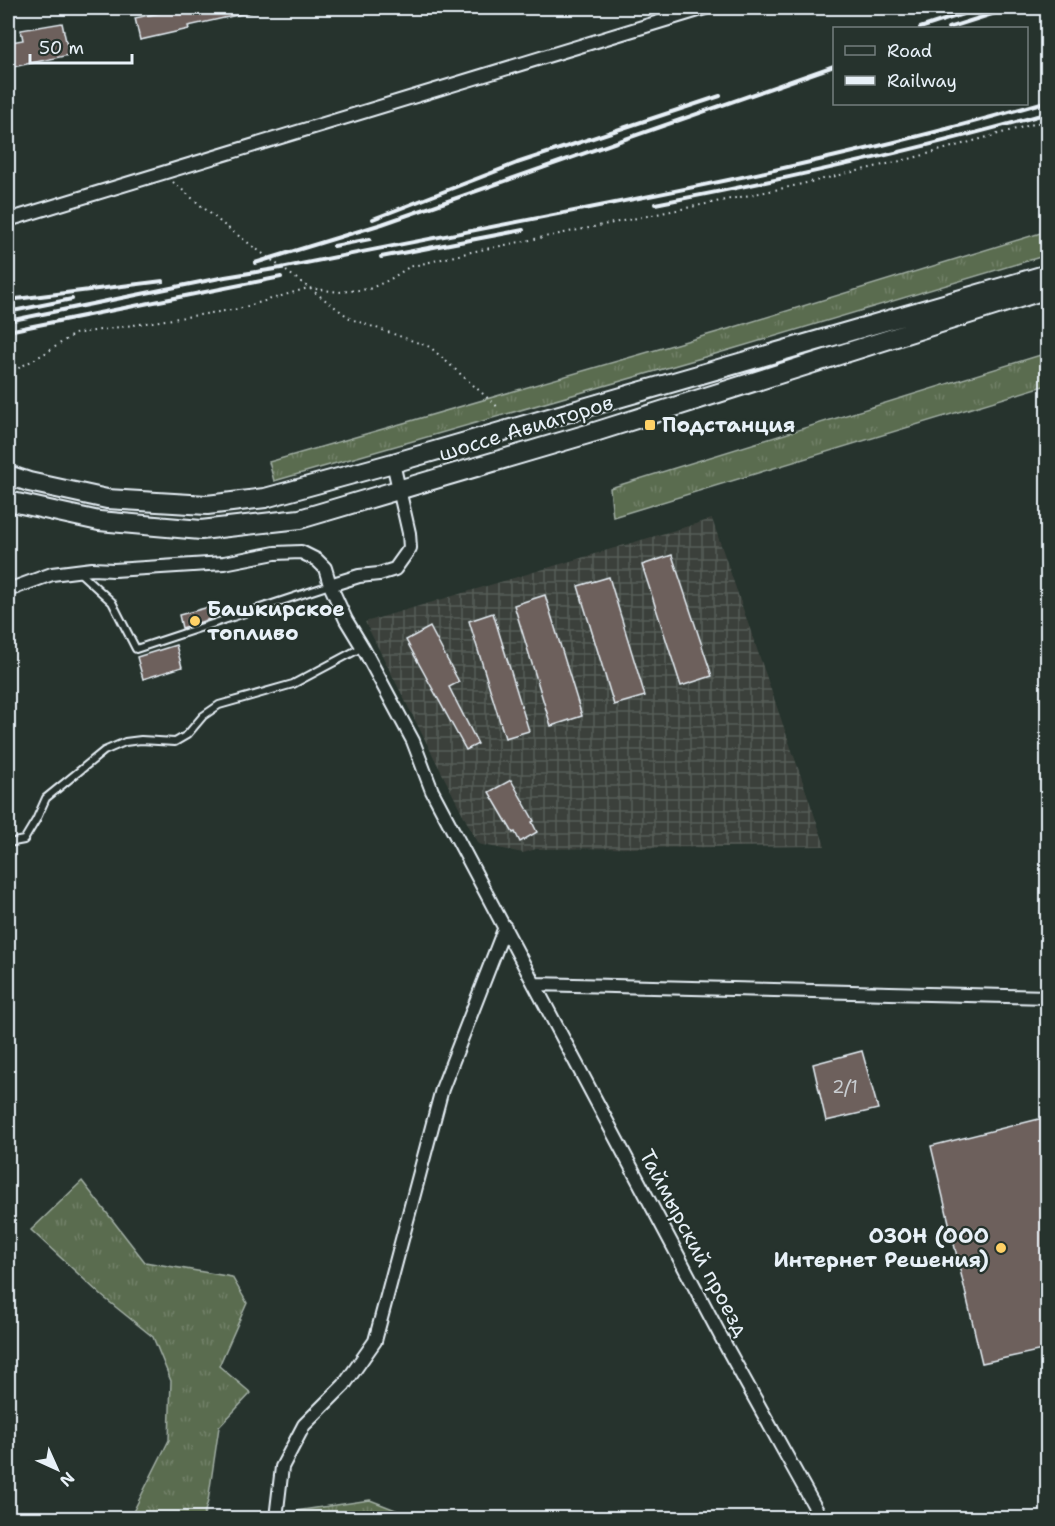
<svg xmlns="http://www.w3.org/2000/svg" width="1055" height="1526" viewBox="0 0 1055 1526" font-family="'Shantell Sans',sans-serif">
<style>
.industrial{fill:url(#industrial-grid)}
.grass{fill:url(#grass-tufts);stroke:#a1aea4;stroke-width:1.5}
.building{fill:#6d615c;stroke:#e8f1f8;stroke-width:1.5}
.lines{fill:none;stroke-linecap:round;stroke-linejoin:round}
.service-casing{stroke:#e8f1f8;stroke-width:10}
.minor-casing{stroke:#e8f1f8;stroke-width:16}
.primary-casing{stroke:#e8f1f8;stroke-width:22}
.path{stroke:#e8f1f8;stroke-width:2;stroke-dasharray:1.5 4.5;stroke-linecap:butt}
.service{stroke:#26332d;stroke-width:6}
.minor{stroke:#26332d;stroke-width:12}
.primary{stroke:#26332d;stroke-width:18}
.rail{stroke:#e8f1f8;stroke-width:4}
.poi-dot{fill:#ffd166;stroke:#26332d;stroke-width:2}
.labels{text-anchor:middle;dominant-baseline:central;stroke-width:4.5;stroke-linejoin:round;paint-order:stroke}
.number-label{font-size:18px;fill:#c9cdd1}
.poi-label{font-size:21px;font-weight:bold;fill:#e8f1f8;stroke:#26332d;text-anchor:start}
.street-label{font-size:21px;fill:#e8f1f8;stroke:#26332d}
</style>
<defs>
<pattern id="industrial-grid" width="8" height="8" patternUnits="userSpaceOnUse" patternTransform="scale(1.5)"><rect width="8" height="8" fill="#3b413b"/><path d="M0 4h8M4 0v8" fill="none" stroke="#575d58"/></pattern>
<pattern id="grass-tufts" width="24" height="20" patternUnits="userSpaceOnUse" patternTransform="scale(1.5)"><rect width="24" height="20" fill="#5a6c4f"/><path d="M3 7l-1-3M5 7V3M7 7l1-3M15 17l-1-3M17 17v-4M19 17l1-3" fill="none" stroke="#728169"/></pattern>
</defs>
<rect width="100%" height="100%" fill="#26332d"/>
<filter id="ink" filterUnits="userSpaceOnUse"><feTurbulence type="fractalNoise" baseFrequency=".0167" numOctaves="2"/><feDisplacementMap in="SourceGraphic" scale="12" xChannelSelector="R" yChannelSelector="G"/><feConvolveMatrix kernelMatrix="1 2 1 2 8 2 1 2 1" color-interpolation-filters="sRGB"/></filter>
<g filter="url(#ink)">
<path class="industrial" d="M 712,519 L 825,846 L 536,849 L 523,853 L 478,844 L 365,622 Z"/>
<path class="grass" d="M 1047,231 L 1047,255 L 729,350 L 274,481 L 269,462 L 728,329 Z
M 1047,353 L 1047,385 L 613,517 L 610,488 Z
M 82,1181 L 145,1262 L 232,1277 L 247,1303 L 219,1366 L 251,1393 L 219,1427 L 208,1501 L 203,1518 L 130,1518 L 169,1440 L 171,1381 L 153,1337 L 102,1296 L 31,1230 Z
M 370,1500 L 416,1518 L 296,1518 L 296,1511 Z"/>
<path class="building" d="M 183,8 L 250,8 L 251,12 L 188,26 L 189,29 L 140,40 L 135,18 Z
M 62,23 L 69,55 L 8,68 L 8,51 L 13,49 L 11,42 L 23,40 L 21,30 Z
M 672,555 L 712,676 L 681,686 L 642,565 Z
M 609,577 L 645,696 L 614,705 L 578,586 Z
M 545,595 L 582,716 L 551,726 L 514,605 Z
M 209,607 L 213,618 L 182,628 L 179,615 Z
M 493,613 L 529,731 L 505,738 L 469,621 Z
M 430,627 L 459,682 L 449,687 L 478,744 L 466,750 L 406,640 Z
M 176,645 L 182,667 L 143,679 L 137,657 Z
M 511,780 L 534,821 L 532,822 L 537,832 L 520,842 L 515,832 L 513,833 L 489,792 Z
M 862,1051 L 878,1109 L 826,1121 L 813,1064 Z
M 1047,1117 L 1047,1349 L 982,1363 L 931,1146 Z"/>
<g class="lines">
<defs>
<path id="service" d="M 78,571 L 112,602 L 136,649 L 330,585
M 8,843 L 24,840 L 36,820 L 46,798 L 104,751 L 125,742 L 141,740 L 175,742 L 187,735 L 203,716 L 219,705 L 293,684 L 357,650"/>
<path id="minor" d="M 8,220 L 705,8
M 330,585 L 359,576 L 379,574 L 395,569 L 410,548 L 409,533 L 393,463
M 8,590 L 52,574 L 92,569 L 114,570 L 224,563 L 275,553 L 301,552 L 317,560 L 325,568 L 330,585 L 346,620 L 363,648 L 413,741 L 432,791 L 728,1350 L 821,1518
M 535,984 L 1048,997
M 276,1518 L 282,1467 L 304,1425 L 344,1385 L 375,1341 L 442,1089 L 505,927"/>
<path id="primary" d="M 8,475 L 29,482 L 107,499 L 207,505 L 265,498 L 393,463 L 1048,274
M 8,501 L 99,521 L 201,530 L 300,519 L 598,431 L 1048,289"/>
</defs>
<use href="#service" class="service-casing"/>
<use href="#minor" class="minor-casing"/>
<use href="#primary" class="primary-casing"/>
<path class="path" d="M 173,182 L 224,225 L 351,319 L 430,347 L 500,409
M 8,374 L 49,351 L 74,334 L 238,309 L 308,288 L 339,292 L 369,289 L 389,280 L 409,267 L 471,252 L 789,187 L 913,158 L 1048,120"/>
<use href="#service" class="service"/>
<use href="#minor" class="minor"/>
<use href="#primary" class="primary"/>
<path class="rail" d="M 920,28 L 981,8
M 948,28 L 1011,8
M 655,204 C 787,179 918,150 1048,113
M 373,219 L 517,163 L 720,96
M 334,246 L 370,239
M 381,257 L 523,230
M 255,263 L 382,224 L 834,66
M 8,300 L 163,281
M 8,312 L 72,299
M 8,321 L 225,277 L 281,268 C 538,216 796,175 1048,101
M 8,331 L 281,277"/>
</g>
</g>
<g class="poi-dot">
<rect x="644" y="419" width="12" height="12" rx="3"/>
<circle cx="195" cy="621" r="6"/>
<circle cx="1001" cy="1248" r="6"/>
</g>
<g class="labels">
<g class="number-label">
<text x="845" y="1087">2/1</text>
</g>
<g class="poi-label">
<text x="662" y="425">Подстанция</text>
<text x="207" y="609">Башкирское<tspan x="207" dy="24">топливо</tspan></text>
<text x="989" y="1236" text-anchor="end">ОЗОН (ООО<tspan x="989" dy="24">Интернет Решения)</tspan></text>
</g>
<g class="street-label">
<text transform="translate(526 428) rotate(-17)">шоссе Авиаторов</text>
<text transform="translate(694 1243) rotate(62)">Таймырский проезд</text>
</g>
</g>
<rect width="1055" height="1526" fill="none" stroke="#26332d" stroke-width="30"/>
<rect x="15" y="15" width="1025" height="1496" fill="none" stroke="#e8f1f8" stroke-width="2" filter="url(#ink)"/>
<rect x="833" y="27" width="195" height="78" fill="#26332d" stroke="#747f7e" stroke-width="1.5"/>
<rect x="845" y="46" width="30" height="9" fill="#26332d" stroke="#747f7e" stroke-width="1.5"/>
<text x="887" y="57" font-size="18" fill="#e8f1f8">Road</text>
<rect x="845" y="76" width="30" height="9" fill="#e8f1f8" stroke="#747f7e" stroke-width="1.5"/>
<text x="887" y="87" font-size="18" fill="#e8f1f8">Railway</text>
<g transform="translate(57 1469) rotate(135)" stroke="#26332d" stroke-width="4.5" paint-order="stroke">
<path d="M0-4.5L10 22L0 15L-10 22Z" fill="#e8f1f8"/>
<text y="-9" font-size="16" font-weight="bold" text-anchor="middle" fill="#e8f1f8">N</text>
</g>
<path d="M30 54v9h102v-9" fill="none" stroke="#e8f1f8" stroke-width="3"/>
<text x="39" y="54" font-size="18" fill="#e8f1f8" stroke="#26332d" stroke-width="4.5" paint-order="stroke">50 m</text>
</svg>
